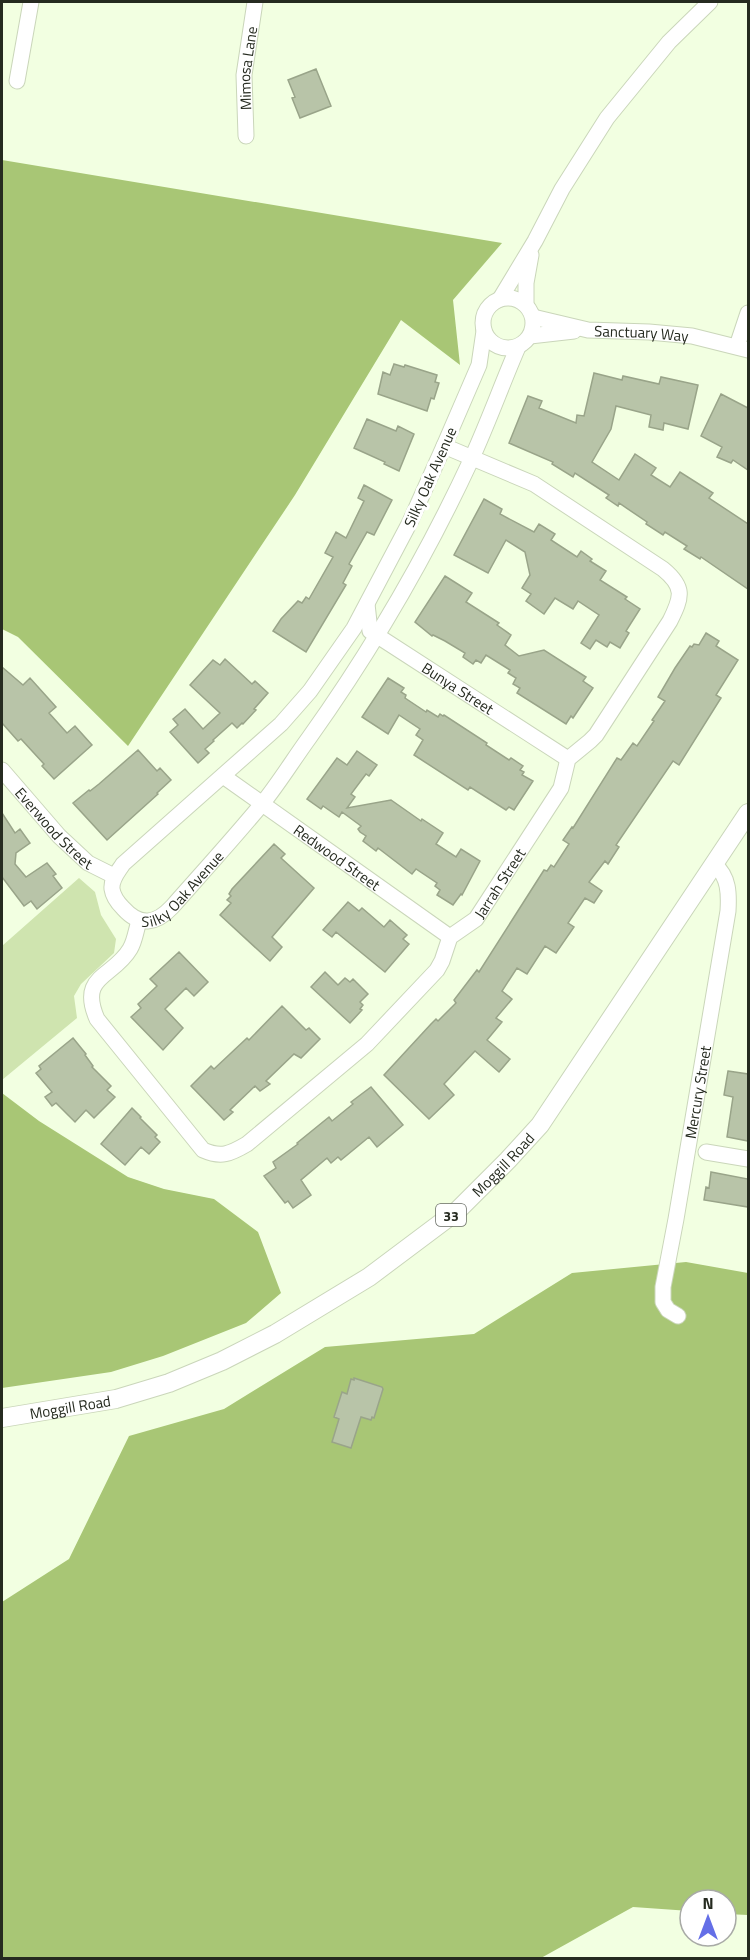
<svg xmlns="http://www.w3.org/2000/svg" width="750" height="1960" viewBox="0 0 750 1960" font-family="'Titillium Web',sans-serif">
<style>
.green{fill:#cfe4af}
.forest{fill:#a8c675}
.building{fill:#b8c4a8;stroke:#99a489;stroke-width:1.5}
.lines{fill:none;stroke-linecap:round;stroke-linejoin:round}
.minor-casing{stroke:#cad6ba;stroke-width:17}
.major-casing{stroke:#cad6ba;stroke-width:20}
.minor{stroke:#fff;stroke-width:15}
.major{stroke:#fff;stroke-width:18}
.labels{text-anchor:middle;dominant-baseline:central;stroke-width:6;stroke-linejoin:round;paint-order:stroke}
.shield{fill:#fff;stroke:#676b63;stroke-width:1.5}
.shield-label{font-size:14px;font-weight:bold;fill:#262b20}
.street-label{font-size:15px;fill:#262b20;stroke:#fff}
</style>
<rect width="100%" height="100%" fill="#f2ffe1"/>
<path class="green" d="M 79,878 L 95,892 L 101,915 L 116,939 L 114,953 L 81,984 L 74,996 L 77,1018 L 2,1080 L 2,946 Z"/>
<path class="forest" d="M 2,160 L 502,243 L 453,300 L 460,365 L 401,320 L 295,495 L 128,746 L 18,637 L 2,629 Z
M 2,1093 L 39,1121 L 128,1177 L 164,1189 L 214,1199 L 258,1232 L 281,1293 L 246,1323 L 163,1356 L 111,1372 L 2,1388 Z
M 686,1262 L 748,1273 L 748,1915 L 726,1914 L 726,1900 L 690,1900 L 690,1911 L 633,1907 L 541,1958 L 2,1958 L 2,1602 L 69,1559 L 129,1436 L 224,1409 L 325,1347 L 474,1334 L 572,1273 Z"/>
<path class="building" d="M 316,69 L 331,106 L 300,118 L 292,98 L 295,97 L 288,80 Z
M 394,364 L 404,367 L 405,365 L 437,375 L 435,382 L 439,383 L 434,399 L 431,398 L 427,411 L 378,394 L 383,372 L 390,375 Z
M 594,373 L 622,380 L 623,376 L 659,384 L 661,377 L 698,385 L 688,429 L 664,423 L 663,430 L 649,427 L 651,415 L 616,406 L 611,429 L 592,462 L 619,480 L 635,454 L 656,468 L 651,475 L 670,487 L 680,472 L 713,493 L 709,498 L 748,524 L 748,589 L 701,557 L 700,559 L 684,549 L 687,546 L 665,532 L 663,535 L 646,524 L 647,522 L 619,503 L 618,506 L 606,498 L 609,495 L 575,473 L 573,477 L 552,464 L 553,462 L 509,443 L 528,396 L 542,401 L 539,408 L 576,423 L 577,415 L 584,416 Z
M 721,394 L 748,408 L 748,470 L 733,460 L 731,463 L 717,457 L 722,447 L 701,436 Z
M 367,419 L 396,431 L 398,426 L 414,434 L 399,471 L 384,464 L 385,462 L 354,448 Z
M 364,485 L 392,500 L 374,535 L 367,532 L 349,564 L 352,566 L 343,583 L 346,585 L 306,652 L 273,631 L 281,619 L 298,601 L 302,603 L 306,597 L 309,599 L 333,557 L 325,553 L 336,532 L 346,538 L 364,501 L 358,498 Z
M 484,499 L 502,509 L 500,514 L 534,532 L 539,524 L 555,534 L 551,540 L 577,557 L 581,551 L 592,559 L 590,561 L 606,571 L 600,580 L 627,597 L 625,599 L 640,609 L 626,631 L 629,633 L 620,648 L 610,642 L 607,647 L 596,640 L 590,649 L 581,643 L 599,615 L 578,601 L 573,609 L 555,598 L 544,614 L 526,601 L 531,594 L 522,588 L 530,575 L 525,552 L 506,540 L 488,573 L 454,555 Z
M 445,576 L 472,593 L 466,602 L 499,623 L 497,625 L 511,635 L 505,645 L 519,656 L 544,650 L 586,677 L 583,681 L 593,688 L 573,718 L 571,716 L 566,724 L 517,693 L 520,688 L 513,684 L 516,678 L 508,673 L 510,670 L 486,655 L 481,663 L 476,660 L 473,664 L 463,657 L 465,653 L 445,641 L 433,635 L 432,636 L 415,622 Z
M 706,633 L 719,641 L 716,646 L 738,660 L 716,695 L 721,698 L 679,765 L 673,761 L 616,845 L 619,847 L 608,864 L 605,861 L 589,882 L 602,891 L 594,903 L 585,898 L 568,923 L 574,927 L 556,953 L 545,946 L 527,974 L 517,968 L 502,991 L 512,999 L 496,1018 L 502,1022 L 487,1040 L 510,1059 L 499,1072 L 475,1051 L 444,1084 L 454,1095 L 429,1119 L 384,1075 L 431,1024 L 436,1019 L 438,1021 L 456,1003 L 454,1000 L 477,970 L 479,972 L 544,870 L 547,871 L 551,865 L 554,867 L 569,844 L 563,840 L 572,827 L 573,828 L 617,758 L 621,760 L 633,743 L 637,746 L 654,721 L 652,720 L 665,701 L 658,697 L 675,668 L 690,646 L 692,647 L 694,644 L 699,645 Z
M 225,659 L 252,684 L 255,681 L 268,693 L 254,709 L 256,710 L 243,724 L 242,723 L 237,728 L 232,723 L 213,740 L 214,741 L 205,749 L 209,753 L 198,763 L 170,732 L 178,725 L 173,719 L 185,709 L 203,729 L 220,713 L 190,685 L 213,660 L 220,665 Z
M 2,667 L 23,685 L 30,678 L 56,707 L 49,713 L 67,733 L 75,726 L 92,745 L 54,779 L 42,766 L 44,764 L 21,739 L 18,741 L 2,723 Z
M 388,678 L 404,688 L 401,692 L 406,695 L 405,698 L 426,712 L 427,710 L 438,717 L 440,714 L 443,716 L 444,715 L 487,743 L 486,745 L 509,760 L 511,758 L 523,766 L 520,770 L 524,772 L 522,775 L 533,781 L 514,810 L 509,807 L 506,810 L 470,787 L 468,790 L 414,755 L 423,740 L 416,735 L 420,729 L 399,715 L 388,734 L 362,717 Z
M 138,750 L 157,771 L 160,768 L 171,780 L 157,793 L 158,794 L 107,840 L 73,803 L 89,790 L 90,791 L 99,784 Z
M 357,751 L 377,765 L 369,776 L 366,774 L 351,794 L 355,797 L 347,808 L 391,800 L 421,821 L 422,819 L 443,833 L 436,844 L 456,857 L 461,849 L 480,861 L 462,895 L 461,894 L 453,905 L 437,895 L 440,890 L 435,886 L 437,883 L 416,869 L 412,874 L 378,848 L 376,851 L 363,841 L 366,836 L 360,832 L 358,829 L 361,826 L 342,812 L 339,817 L 323,806 L 321,809 L 307,799 L 337,758 L 347,765 Z
M 2,813 L 15,833 L 20,829 L 30,843 L 16,853 L 15,864 L 26,877 L 47,863 L 56,874 L 53,876 L 62,888 L 37,909 L 31,901 L 24,906 L 2,877 Z
M 274,844 L 285,854 L 281,858 L 314,888 L 272,937 L 282,947 L 270,961 L 220,915 L 231,903 L 227,900 L 231,896 L 229,894 L 232,889 Z
M 348,902 L 359,911 L 362,908 L 384,927 L 390,920 L 407,935 L 403,939 L 409,944 L 385,972 L 336,932 L 332,937 L 323,930 Z
M 179,952 L 208,982 L 194,996 L 186,988 L 165,1009 L 183,1028 L 163,1050 L 131,1017 L 141,1008 L 138,1004 L 157,986 L 150,979 Z
M 325,972 L 338,985 L 345,978 L 350,982 L 353,979 L 368,994 L 360,1002 L 363,1005 L 360,1009 L 362,1010 L 350,1023 L 311,987 Z
M 282,1006 L 306,1030 L 309,1028 L 320,1039 L 301,1058 L 294,1054 L 266,1081 L 270,1084 L 260,1091 L 255,1086 L 230,1110 L 233,1112 L 224,1120 L 191,1086 L 211,1066 L 214,1069 L 247,1038 L 249,1040 Z
M 73,1038 L 86,1054 L 85,1055 L 93,1066 L 92,1067 L 111,1086 L 107,1090 L 115,1097 L 94,1118 L 86,1110 L 75,1122 L 56,1103 L 52,1106 L 45,1097 L 52,1092 L 36,1073 L 41,1069 L 39,1066 Z
M 728,1071 L 748,1074 L 748,1141 L 727,1137 L 733,1097 L 724,1095 Z
M 371,1087 L 403,1125 L 377,1147 L 369,1137 L 341,1160 L 338,1157 L 331,1163 L 327,1158 L 301,1180 L 311,1195 L 293,1208 L 288,1201 L 285,1203 L 264,1176 L 276,1168 L 273,1162 L 298,1144 L 297,1143 L 329,1117 L 332,1121 L 353,1104 L 351,1102 Z
M 132,1108 L 141,1117 L 140,1118 L 157,1135 L 155,1137 L 160,1142 L 149,1154 L 141,1147 L 125,1165 L 101,1144 Z
M 711,1172 L 748,1179 L 748,1207 L 704,1200 L 706,1187 L 709,1188 Z
M 354,1378 L 382,1387 L 383,1389 L 374,1418 L 372,1417 L 371,1420 L 361,1417 L 351,1448 L 332,1442 L 339,1419 L 334,1417 L 342,1392 L 347,1394 L 351,1379 L 354,1380 Z"/>
<g class="lines">
<defs>
<g id="minor">
<path d="M 17,81 L 31,2"/>
<path id="s1" d="M 246,136 L 244,75 L 255,2"/>
<circle cx="508" cy="323" r="25"/>
<path d="M 500,299 L 535,241 L 562,189 L 607,118 L 669,42 L 710,2"/>
<path d="M 526,305 L 526,283 L 531,255"/>
<path id="s2" d="M 533,317 L 588,330 L 649,332 L 692,336 L 748,350"/>
<path id="s3" d="M 484,331 L 479,365 L 444,446 L 410,522 L 354,628 L 310,691 L 281,724 L 123,864 C 118,872 111,879 112,889 C 113,896 118,903 123,908 C 140,927 156,924 172,907 C 202,873 233,839 262,804 C 279,783 293,760 309,738 C 371,651 426,557 471,460 C 488,423 502,384 518,347"/>
<path d="M 530,336 L 574,331"/>
<path d="M 737,346 L 748,313"/>
<path id="s4" d="M 367,604 L 370,631 L 568,759"/>
<path id="s5" d="M 2,770 L 59,836 L 88,863 L 114,876"/>
<path id="s6" d="M 223,776 L 450,937"/>
<path id="s7" d="M 139,921 C 136,930 135,941 130,949 C 113,978 78,975 97,1019 L 203,1150 C 221,1158 230,1154 247,1144 L 367,1044 L 437,970 L 442,961 L 450,937 L 476,919 L 561,788 L 568,759 L 590,741 L 596,735 L 670,621 C 682,597 685,587 663,569 L 534,484 L 444,446"/>
<path d="M 706,1152 L 748,1159"/>
<path id="s8" d="M 678,1316 L 668,1310 L 663,1302 L 663,1287 L 676,1219 L 728,911 C 729,894 729,877 715,865"/>
</g>
<g id="major">
<path id="s9" d="M 2,1418 L 116,1399 L 169,1383 L 222,1361 L 275,1334 L 369,1277 L 457,1211 L 508,1160 L 540,1125 L 748,813"/>
</g>
</defs>
<use href="#minor" class="minor-casing"/>
<use href="#major" class="major-casing"/>
<use href="#minor" class="minor"/>
<use href="#major" class="major"/>
</g>
<g class="labels">
<rect class="shield" x="436" y="1204" width="30" height="22" rx="4.5"/>
<g class="shield-label">
<text x="451" y="1215">33</text>
</g>
<g class="street-label">
<text stroke="none"><textPath href="#s1" startOffset="68">Mimosa Lane</textPath></text>
<text stroke="none"><textPath href="#s2" startOffset="110">Sanctuary Way</textPath></text>
<text transform="translate(430 477) rotate(-66)">Silky Oak Avenue</text>
<text stroke="none"><textPath href="#s4" startOffset="132">Bunya Street</textPath></text>
<text stroke="none"><textPath href="#s5" startOffset="78">Everwood Street</textPath></text>
<text stroke="none"><textPath href="#s6" startOffset="140">Redwood Street</textPath></text>
<text stroke="none"><textPath href="#s7" startOffset="699">Jarrah Street</textPath></text>
<text stroke="none"><textPath href="#s3" startOffset="784">Silky Oak Avenue</textPath></text>
<text stroke="none"><textPath href="#s8" startOffset="234">Mercury Street</textPath></text>
<text stroke="none"><textPath href="#s9" startOffset="573">Moggill Road</textPath></text>
<text stroke="none"><textPath href="#s9" startOffset="69">Moggill Road</textPath></text>
</g>
</g>
<rect width="750" height="1960" fill="none" stroke="#262b20" stroke-width="6"/>
<g transform="translate(708 1918)"><circle r="28" fill="#ffffff" stroke="#a8aaa6" stroke-width="1.5"/>
<path d="M0-4.5L10 22L0 15L-10 22Z" fill="#646fe7"/>
<text y="-9" font-size="16" font-weight="bold" text-anchor="middle" fill="#262b20">N</text>
</g>
</svg>
